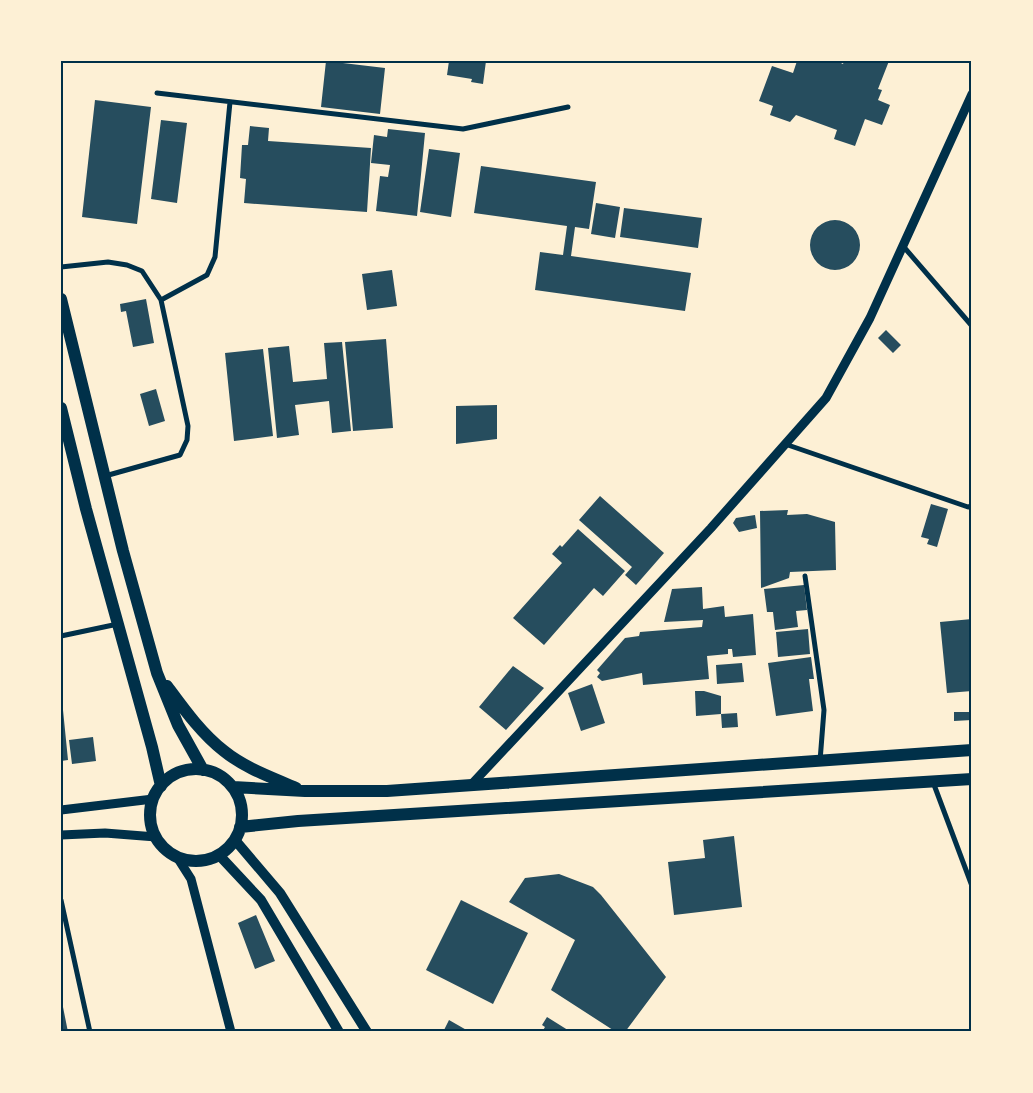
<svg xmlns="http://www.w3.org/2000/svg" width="1033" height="1093" viewBox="0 0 1033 1093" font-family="'DM Sans',sans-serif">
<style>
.building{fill:#264d5e}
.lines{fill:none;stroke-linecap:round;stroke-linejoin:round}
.minor{stroke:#003049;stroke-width:5}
.tertiary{stroke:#003049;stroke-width:9}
.secondary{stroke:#003049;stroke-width:10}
.primary{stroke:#003049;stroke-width:12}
.neatline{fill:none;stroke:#003049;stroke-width:2}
</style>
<rect width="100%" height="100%" fill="#fdf0d5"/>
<path class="building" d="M 326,61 L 385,68 L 380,114 L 321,107 Z
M 449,61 L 486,61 L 483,84 L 471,82 L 472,79 L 447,75 Z
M 797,61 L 837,61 L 843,64 L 844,61 L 889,61 L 878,89 L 882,90 L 878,100 L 890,105 L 882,125 L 865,119 L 855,146 L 834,139 L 837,130 L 796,115 L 790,122 L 770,115 L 773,106 L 759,101 L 772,66 L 793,73 Z
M 95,100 L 151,107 L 137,224 L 82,217 Z
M 161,120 L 187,123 L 177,203 L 151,199 Z
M 250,126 L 269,128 L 268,141 L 371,148 L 367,212 L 244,203 L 246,179 L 240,178 L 242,145 L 248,145 Z
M 388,129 L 425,133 L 417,216 L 376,211 L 380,176 L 388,177 L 390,165 L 371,163 L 374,135 L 387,137 Z
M 429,149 L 460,153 L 451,217 L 420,212 Z
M 481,166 L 596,182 L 589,229 L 575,227 L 571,256 L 691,273 L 685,311 L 535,290 L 540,252 L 563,255 L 567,226 L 474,213 Z
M 596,203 L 620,207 L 615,238 L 591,234 Z
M 624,208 L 702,218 L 698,248 L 620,237 Z
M810 245a25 25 0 1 1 50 0a25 25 0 1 1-50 0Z
M 392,270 L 397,306 L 367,310 L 362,274 Z
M 146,299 L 154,343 L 133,347 L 126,311 L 121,312 L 120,304 Z
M 886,330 L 901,345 L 893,353 L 878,338 Z
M 386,339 L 393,428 L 353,431 L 345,342 Z
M 342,342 L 351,431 L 332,433 L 329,401 L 295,405 L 299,435 L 277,438 L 268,348 L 289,346 L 293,382 L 327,379 L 324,343 Z
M 263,349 L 273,436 L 234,441 L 225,353 Z
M 156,389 L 165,421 L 149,426 L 140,394 Z
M 497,405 L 497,439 L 456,444 L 456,406 Z
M 600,496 L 664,553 L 636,585 L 625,575 L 632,567 L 579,520 Z
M 931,504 L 948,509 L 937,547 L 927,544 L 929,539 L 921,537 Z
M 788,510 L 787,515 L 807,514 L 835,522 L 836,570 L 790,572 L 789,578 L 761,588 L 760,511 Z
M 755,515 L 757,528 L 739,532 L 733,523 L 736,518 Z
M 578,529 L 625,571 L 603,596 L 594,588 L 544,645 L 513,618 L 562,563 L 552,554 L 560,545 L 562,547 Z
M 804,585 L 807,610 L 796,611 L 798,627 L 775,630 L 773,612 L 767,612 L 764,589 Z
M 702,587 L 703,609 L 724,606 L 725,617 L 753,614 L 756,655 L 733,657 L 732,649 L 728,649 L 728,654 L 707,656 L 709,679 L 643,685 L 642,673 L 602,681 L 597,677 L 600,673 L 597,670 L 625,638 L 639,636 L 640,632 L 702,627 L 703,620 L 664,622 L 672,589 Z
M 972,619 L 972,691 L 947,693 L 940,622 Z
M 808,629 L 810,654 L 778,657 L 776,632 Z
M 811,657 L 814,679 L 809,679 L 813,711 L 776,716 L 768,663 Z
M 742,663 L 744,682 L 717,684 L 716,665 Z
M 513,666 L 544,688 L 506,730 L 479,707 Z
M 592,684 L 605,723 L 581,731 L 568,693 Z
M 695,691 L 704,691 L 721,696 L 721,714 L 696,716 Z
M 61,710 L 63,710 L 68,760 L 61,761 Z
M 954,712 L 972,712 L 972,720 L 954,721 Z
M 737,713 L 738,727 L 722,728 L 721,714 Z
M 93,737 L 96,761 L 72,764 L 69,740 Z
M 734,836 L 742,907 L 674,915 L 668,862 L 705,858 L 703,840 Z
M 559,874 L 593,887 L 601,895 L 666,977 L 625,1032 L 616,1032 L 551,990 L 575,940 L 509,902 L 525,878 Z
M 461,900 L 528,933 L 493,1004 L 426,970 Z
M 256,915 L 275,961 L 255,969 L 238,923 Z
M 61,1002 L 62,1002 L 68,1032 L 61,1032 Z
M 547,1017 L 571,1032 L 542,1032 L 545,1027 L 542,1025 Z
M 449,1020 L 470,1032 L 443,1032 Z"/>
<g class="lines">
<path class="minor" d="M 157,93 L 463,129 L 568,107
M 903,246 L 972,326
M 61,267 L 108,262 L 127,265 L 142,271 L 161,300 L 188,426 L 187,440 L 180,455 L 105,476
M 161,300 L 207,275 L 215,257 L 230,102
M 785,444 L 968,507 L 972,506
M 805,576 L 824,710 L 820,761
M 61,636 L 118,624
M 933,782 L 972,886
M 61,900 L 90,1032"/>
<path class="tertiary" d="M 470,786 L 711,528 L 826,398 L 870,318 L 972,94
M 61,810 L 153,799
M 61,835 L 105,833 L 156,837
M 177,857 L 191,879 L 231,1032"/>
<path class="secondary" d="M 235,840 L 280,893 L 367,1032
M 219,855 L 261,900 L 339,1032"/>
<path class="primary" d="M 61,299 L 123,551 L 157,673 L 178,725 L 203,770
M 61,408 L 86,509 L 152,747 L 161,786
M 167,686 C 184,709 201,733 224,751 C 245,768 271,777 296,788
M150 815a46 46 0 1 1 92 0a46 46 0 1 1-92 0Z
M 233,787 L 305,791 L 387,791 L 972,750
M 240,827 L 298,821 L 972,779"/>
</g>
<rect width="1033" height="1093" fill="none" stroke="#fdf0d5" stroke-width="125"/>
<rect x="62" y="62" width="908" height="968" class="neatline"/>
</svg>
